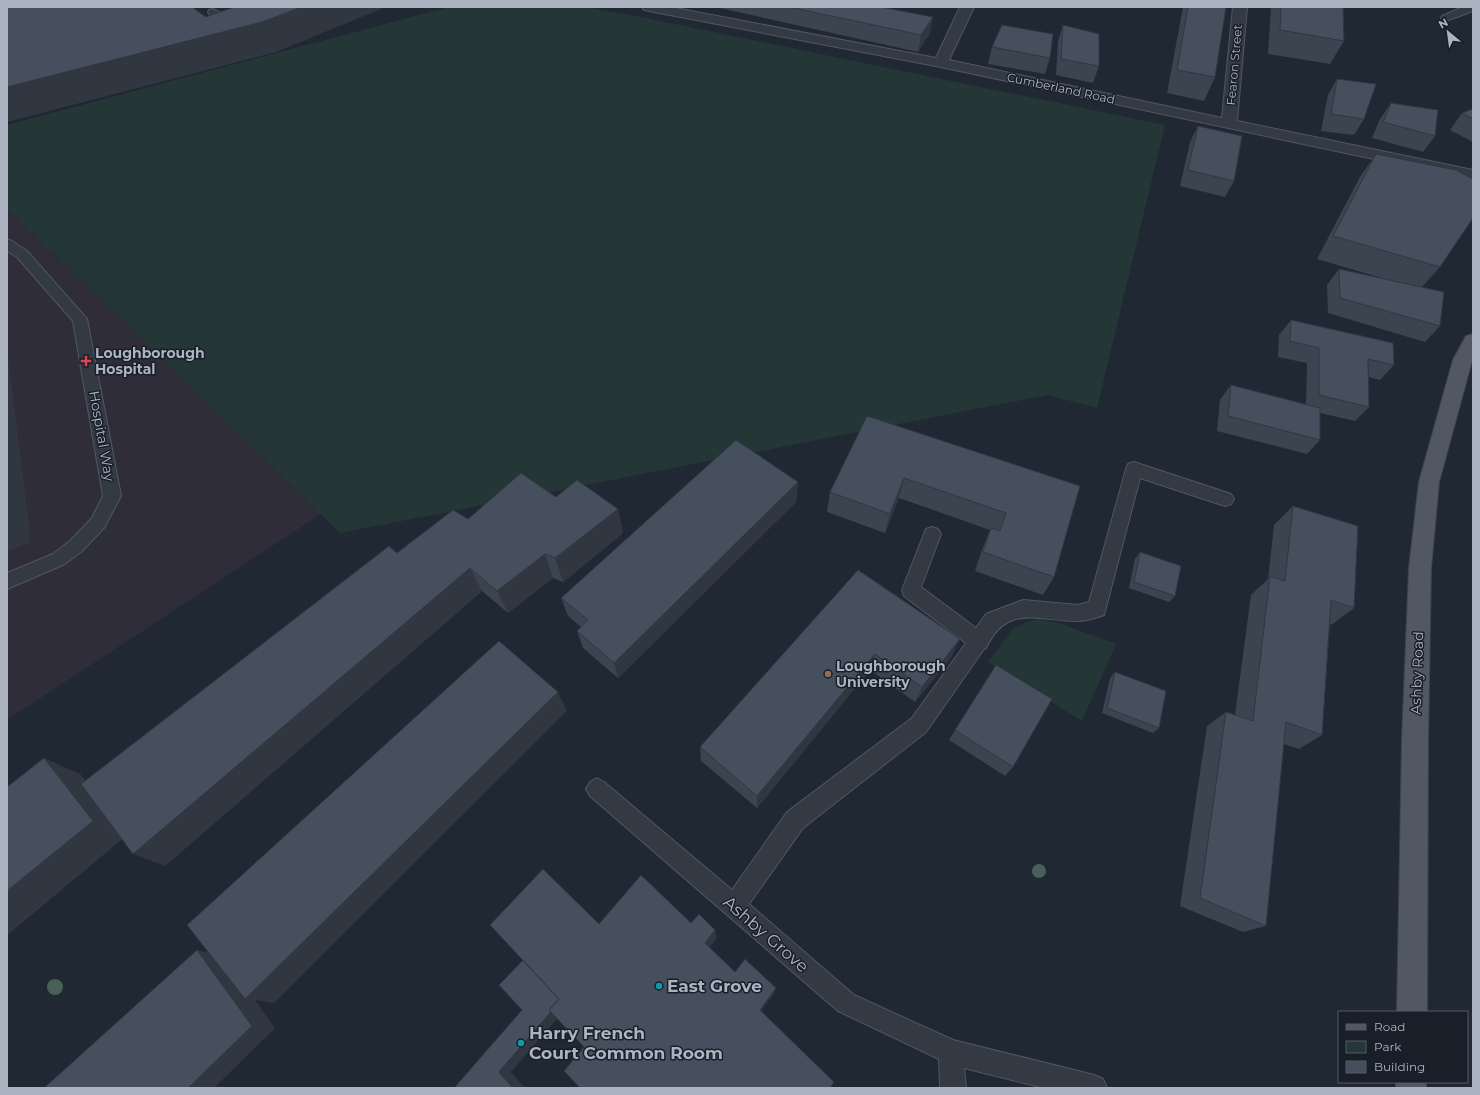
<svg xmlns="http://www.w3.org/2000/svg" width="1480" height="1095" viewBox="0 0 1480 1095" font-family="Montserrat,sans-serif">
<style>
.medical{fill:#2f2d39}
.green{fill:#253636}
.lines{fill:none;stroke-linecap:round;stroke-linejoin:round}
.lane-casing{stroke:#515762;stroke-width:2}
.street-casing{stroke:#515762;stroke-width:2}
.primary-casing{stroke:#3d434d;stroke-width:2}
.lane{fill:#333a44;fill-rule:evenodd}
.street{fill:#333a44;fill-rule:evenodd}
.primary{fill:#515864;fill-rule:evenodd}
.tree{fill:#476156}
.wall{fill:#3c4450}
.shaded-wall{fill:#313741}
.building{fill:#464f5d;stroke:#313741}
.health-dot{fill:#e0444e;stroke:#191f28;stroke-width:1.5}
.education-dot{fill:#8d6e63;stroke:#191f28;stroke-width:1.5}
.culture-dot{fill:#0f9aa8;stroke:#191f28;stroke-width:1.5}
.labels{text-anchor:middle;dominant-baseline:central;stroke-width:3;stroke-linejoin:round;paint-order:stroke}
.far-street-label{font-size:12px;fill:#adb4c1;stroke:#191f28}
.poi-label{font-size:14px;font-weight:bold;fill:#adb4c1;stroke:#191f28;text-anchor:start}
.street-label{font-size:14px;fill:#adb4c1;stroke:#191f28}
.near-street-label{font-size:17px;fill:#adb4c1;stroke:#191f28}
.near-poi-label{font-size:17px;font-weight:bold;fill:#adb4c1;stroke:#191f28;text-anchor:start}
</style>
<rect width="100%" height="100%" fill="#202833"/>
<path class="medical" d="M 7,208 L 321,514 L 7,720 Z"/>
<path class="green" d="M 449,7 L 585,7 L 646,18 L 1165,125 L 1097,408 L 1048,395 L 340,533 L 7,208 L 7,125 Z
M 1036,619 L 1059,623 L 1116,644 L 1082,721 L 988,662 L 1013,628 Z"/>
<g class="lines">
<defs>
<path id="lane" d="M 1463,7 L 1473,7 L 1473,11 L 1446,21 L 1441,18 L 1442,16 Z
M 213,9 L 241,24 L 243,26 L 241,28 L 233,28 L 209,14 L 208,12 L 209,10 Z
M 7,239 L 12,241 L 27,251 L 87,319 L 121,496 L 104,528 L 82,551 L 65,564 L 7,589 L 7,573 L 53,554 L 70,541 L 92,518 L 103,496 L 73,321 L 17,257 L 7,251 Z
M 1134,462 L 1231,494 L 1234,499 L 1231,504 L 1225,506 L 1140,478 L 1104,615 C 1096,618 1085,621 1077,621 C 1038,621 1007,603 986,648 L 984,649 L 926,732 L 803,828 L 749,904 L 854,995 L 953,1040 L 1094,1075 L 1103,1079 L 1107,1088 L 1044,1088 L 964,1068 L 966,1088 L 940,1088 L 939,1059 L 838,1011 L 590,796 L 586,789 L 590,782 L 597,778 L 604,782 L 732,890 L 787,812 L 912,718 L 966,643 L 904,596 L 902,590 L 926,529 L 932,527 L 938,529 L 941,534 L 921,587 L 976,628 L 986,614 L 1023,600 L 1078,605 L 1089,602 L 1126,469 L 1128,464 Z"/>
<path id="street" d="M 642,7 L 670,7 L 936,58 L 960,7 L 974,7 L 949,60 L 1222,118 L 1233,7 L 1247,7 L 1237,121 L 1473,170 L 1473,180 L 941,67 L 649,11 L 644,10 Z"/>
<path id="primary" d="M 1473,334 L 1473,357 L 1439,482 L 1431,568 L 1428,740 L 1427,1012 L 1397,1012 L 1402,740 L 1409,568 L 1419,482 L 1453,360 L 1466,336 Z
M 1396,1082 L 1426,1082 L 1426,1088 L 1396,1088 Z"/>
</defs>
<use href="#lane" class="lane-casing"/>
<use href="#street" class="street-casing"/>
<use href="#primary" class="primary-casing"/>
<use href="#lane" class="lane"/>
<use href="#street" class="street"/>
<use href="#primary" class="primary"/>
</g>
<g class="tree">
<circle cx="1039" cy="871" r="7"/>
<circle cx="55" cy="987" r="8"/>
</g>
<path class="wall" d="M 715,7 L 881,7 L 930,33 L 918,52 Z
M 1183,7 L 1226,7 L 1215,77 L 1204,101 L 1167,93 Z
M 1271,7 L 1343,7 L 1344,41 L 1330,64 L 1268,54 Z
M 1063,25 L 1099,66 L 1093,83 L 1056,75 L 1058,41 Z
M 992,47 L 1050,58 L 1045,74 L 988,64 Z
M 1337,79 L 1364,119 L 1354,135 L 1321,131 L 1328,95 Z
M 1391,103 L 1435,136 L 1423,152 L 1372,138 L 1380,119 Z
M 1473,109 L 1473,142 L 1450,130 L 1462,113 Z
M 1198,126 L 1234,181 L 1225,197 L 1180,186 L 1190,142 Z
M 1376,154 L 1440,267 L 1422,287 L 1440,326 L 1425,342 L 1328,313 L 1327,285 L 1339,269 L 1382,278 L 1317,259 L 1360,177 Z
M 1291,320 L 1394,365 L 1380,380 L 1368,377 L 1369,407 L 1355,421 L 1320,413 L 1320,440 L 1307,454 L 1217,431 L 1220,400 L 1231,385 L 1306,404 L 1307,363 L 1278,357 L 1279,335 Z
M 867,416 L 1080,486 L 1054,577 L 1043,595 L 975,571 L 983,547 L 990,530 L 899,498 L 885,533 L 827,512 L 830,492 Z
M 798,482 L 796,502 L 618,678 L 583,648 L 577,631 L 581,627 L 568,616 L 561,598 Z
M 556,497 L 618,509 L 623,533 L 563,582 L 553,578 L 508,613 L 482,591 L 165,866 L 122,839 L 7,935 L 7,787 L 80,774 L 85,781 L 397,553 L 468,519 Z
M 1293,506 L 1354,608 L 1331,625 L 1330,624 L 1322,735 L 1299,749 L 1284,744 L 1266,926 L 1243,932 L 1180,906 L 1207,726 L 1226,712 L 1235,715 L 1251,595 L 1268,579 L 1274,525 Z
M 1140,552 L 1175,596 L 1169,602 L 1129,588 L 1135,559 Z
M 858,570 L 952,656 L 915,702 L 870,670 L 757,808 L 701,761 L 700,747 Z
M 996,665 L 1013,767 L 1005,776 L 949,740 Z
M 1115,672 L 1159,728 L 1153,733 L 1102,713 L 1110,678 Z"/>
<path class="shaded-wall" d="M 302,7 L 386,7 L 276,52 L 7,122 L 7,87 Z
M 933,17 L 930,33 L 918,52 L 921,35 Z
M 7,350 L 31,542 L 7,551 Z
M 904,478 L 899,498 L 885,533 L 890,514 Z
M 798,482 L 796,502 L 618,678 L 614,663 Z
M 618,509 L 623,533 L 563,582 L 555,558 Z
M 545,554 L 553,578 L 508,613 L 497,591 Z
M 470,568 L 482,591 L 165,866 L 133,854 Z
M 960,639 L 952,656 L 915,702 L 922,687 Z
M 875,654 L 870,670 L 757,808 L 757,796 Z
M 558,692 L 567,711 L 274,1003 L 255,1000 L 275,1028 L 214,1088 L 188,1088 L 197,950 L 222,955 Z
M 44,758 L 80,774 L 127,835 L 7,935 L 7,891 Z
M 715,930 L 717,938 L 707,951 L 705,943 Z
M 776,988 L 774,994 L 759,1014 L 760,1010 Z
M 562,1000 L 570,1004 L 511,1072 L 525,1088 L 513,1088 L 499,1072 Z"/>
<path class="building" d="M 7,7 L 192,7 L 206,17 L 234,7 L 302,7 L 262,22 L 7,87 Z
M 789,7 L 881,7 L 933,17 L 921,35 Z
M 1188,7 L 1226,7 L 1215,77 L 1177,70 Z
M 1281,7 L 1343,7 L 1344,41 L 1280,30 Z
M 1002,25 L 1053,34 L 1050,58 L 992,47 Z
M 1063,25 L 1099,34 L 1099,66 L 1061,59 Z
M 1337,79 L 1376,84 L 1364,119 L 1331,114 Z
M 1391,103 L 1438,110 L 1435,136 L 1383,122 Z
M 1473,109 L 1473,119 L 1462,113 Z
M 1198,126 L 1242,136 L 1234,181 L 1188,170 Z
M 1376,154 L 1456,170 L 1473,179 L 1473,218 L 1440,267 L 1333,236 Z
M 1339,269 L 1444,292 L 1440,326 L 1340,298 Z
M 1291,320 L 1393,343 L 1394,365 L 1368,359 L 1369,407 L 1319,395 L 1319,348 L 1290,341 Z
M 1231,385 L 1320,408 L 1320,440 L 1228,416 Z
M 867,416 L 1080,486 L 1054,577 L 983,552 L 991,528 L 1000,531 L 1006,513 L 904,478 L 890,514 L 830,492 Z
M 736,440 L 798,482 L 614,663 L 577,631 L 588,620 L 561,598 Z
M 521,473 L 556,497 L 577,480 L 618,509 L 555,558 L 545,554 L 497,591 L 470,568 L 133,854 L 81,784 L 389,546 L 397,553 L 453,510 L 468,519 Z
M 1293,506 L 1358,526 L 1354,608 L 1331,600 L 1322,735 L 1286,722 L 1266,926 L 1200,898 L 1226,712 L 1253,721 L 1270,576 L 1285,581 Z
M 1140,552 L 1181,566 L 1175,596 L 1134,582 Z
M 858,570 L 960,639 L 922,687 L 875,654 L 757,796 L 700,747 Z
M 499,641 L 558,692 L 245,999 L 187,925 Z
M 996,665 L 1052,699 L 1013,767 L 955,730 Z
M 1115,672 L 1166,691 L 1159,728 L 1107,708 Z
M 44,758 L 93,821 L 7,891 L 7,787 Z
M 543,869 L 599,924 L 641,875 L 691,923 L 699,914 L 715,930 L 705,943 L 735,972 L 745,959 L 776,988 L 760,1010 L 834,1082 L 830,1088 L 580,1088 L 564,1071 L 584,1047 L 549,1010 L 559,999 L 490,925 Z
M 197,950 L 252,1026 L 188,1088 L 44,1088 Z
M 523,960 L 559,999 L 549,1010 L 551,1012 L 499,1072 L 513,1088 L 454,1088 L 522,1010 L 499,985 Z"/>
<path class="health-dot" d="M84 355h4v4h4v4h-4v4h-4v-4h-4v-4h4z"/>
<circle class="education-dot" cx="828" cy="674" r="4"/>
<g class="culture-dot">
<circle cx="659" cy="986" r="4"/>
<circle cx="521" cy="1043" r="4"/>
</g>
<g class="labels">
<g class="far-street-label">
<text transform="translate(1234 65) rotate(-85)">Fearon Street</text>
<text transform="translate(1061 88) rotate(12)">Cumberland Road</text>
</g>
<g class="poi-label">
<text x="95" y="353">Loughborough<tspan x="95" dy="16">Hospital</tspan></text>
<text x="836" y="666">Loughborough<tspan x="836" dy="16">University</tspan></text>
</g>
<g class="street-label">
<text transform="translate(102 436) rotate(80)">Hospital Way</text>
<text transform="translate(1417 673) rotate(-88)">Ashby Road</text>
</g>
<g class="near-street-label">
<text transform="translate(766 934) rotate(41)">Ashby Grove</text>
</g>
<g class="near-poi-label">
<text x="667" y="986">East Grove</text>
<text x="529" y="1033">Harry French<tspan x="529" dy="20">Court Common Room</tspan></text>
</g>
</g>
<rect width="1480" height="1095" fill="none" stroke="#adb4c1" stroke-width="16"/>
<rect x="1338" y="1011" width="130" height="72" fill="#191f28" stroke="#545b65"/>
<rect x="1346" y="1024" width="20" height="6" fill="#515864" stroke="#545b65"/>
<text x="1374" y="1031" font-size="12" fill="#adb4c1">Road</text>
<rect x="1346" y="1041" width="20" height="12" fill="#253636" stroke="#545b65"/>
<text x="1374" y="1051" font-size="12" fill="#adb4c1">Park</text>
<rect x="1346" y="1061" width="20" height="12" fill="#464f5d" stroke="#545b65"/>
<text x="1374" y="1071" font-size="12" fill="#adb4c1">Building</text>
<g transform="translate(1448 32) rotate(331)" stroke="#191f28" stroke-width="3" paint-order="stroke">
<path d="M0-3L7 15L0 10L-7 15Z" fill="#adb4c1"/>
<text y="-6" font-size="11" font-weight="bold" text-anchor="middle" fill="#adb4c1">N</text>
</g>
</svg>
